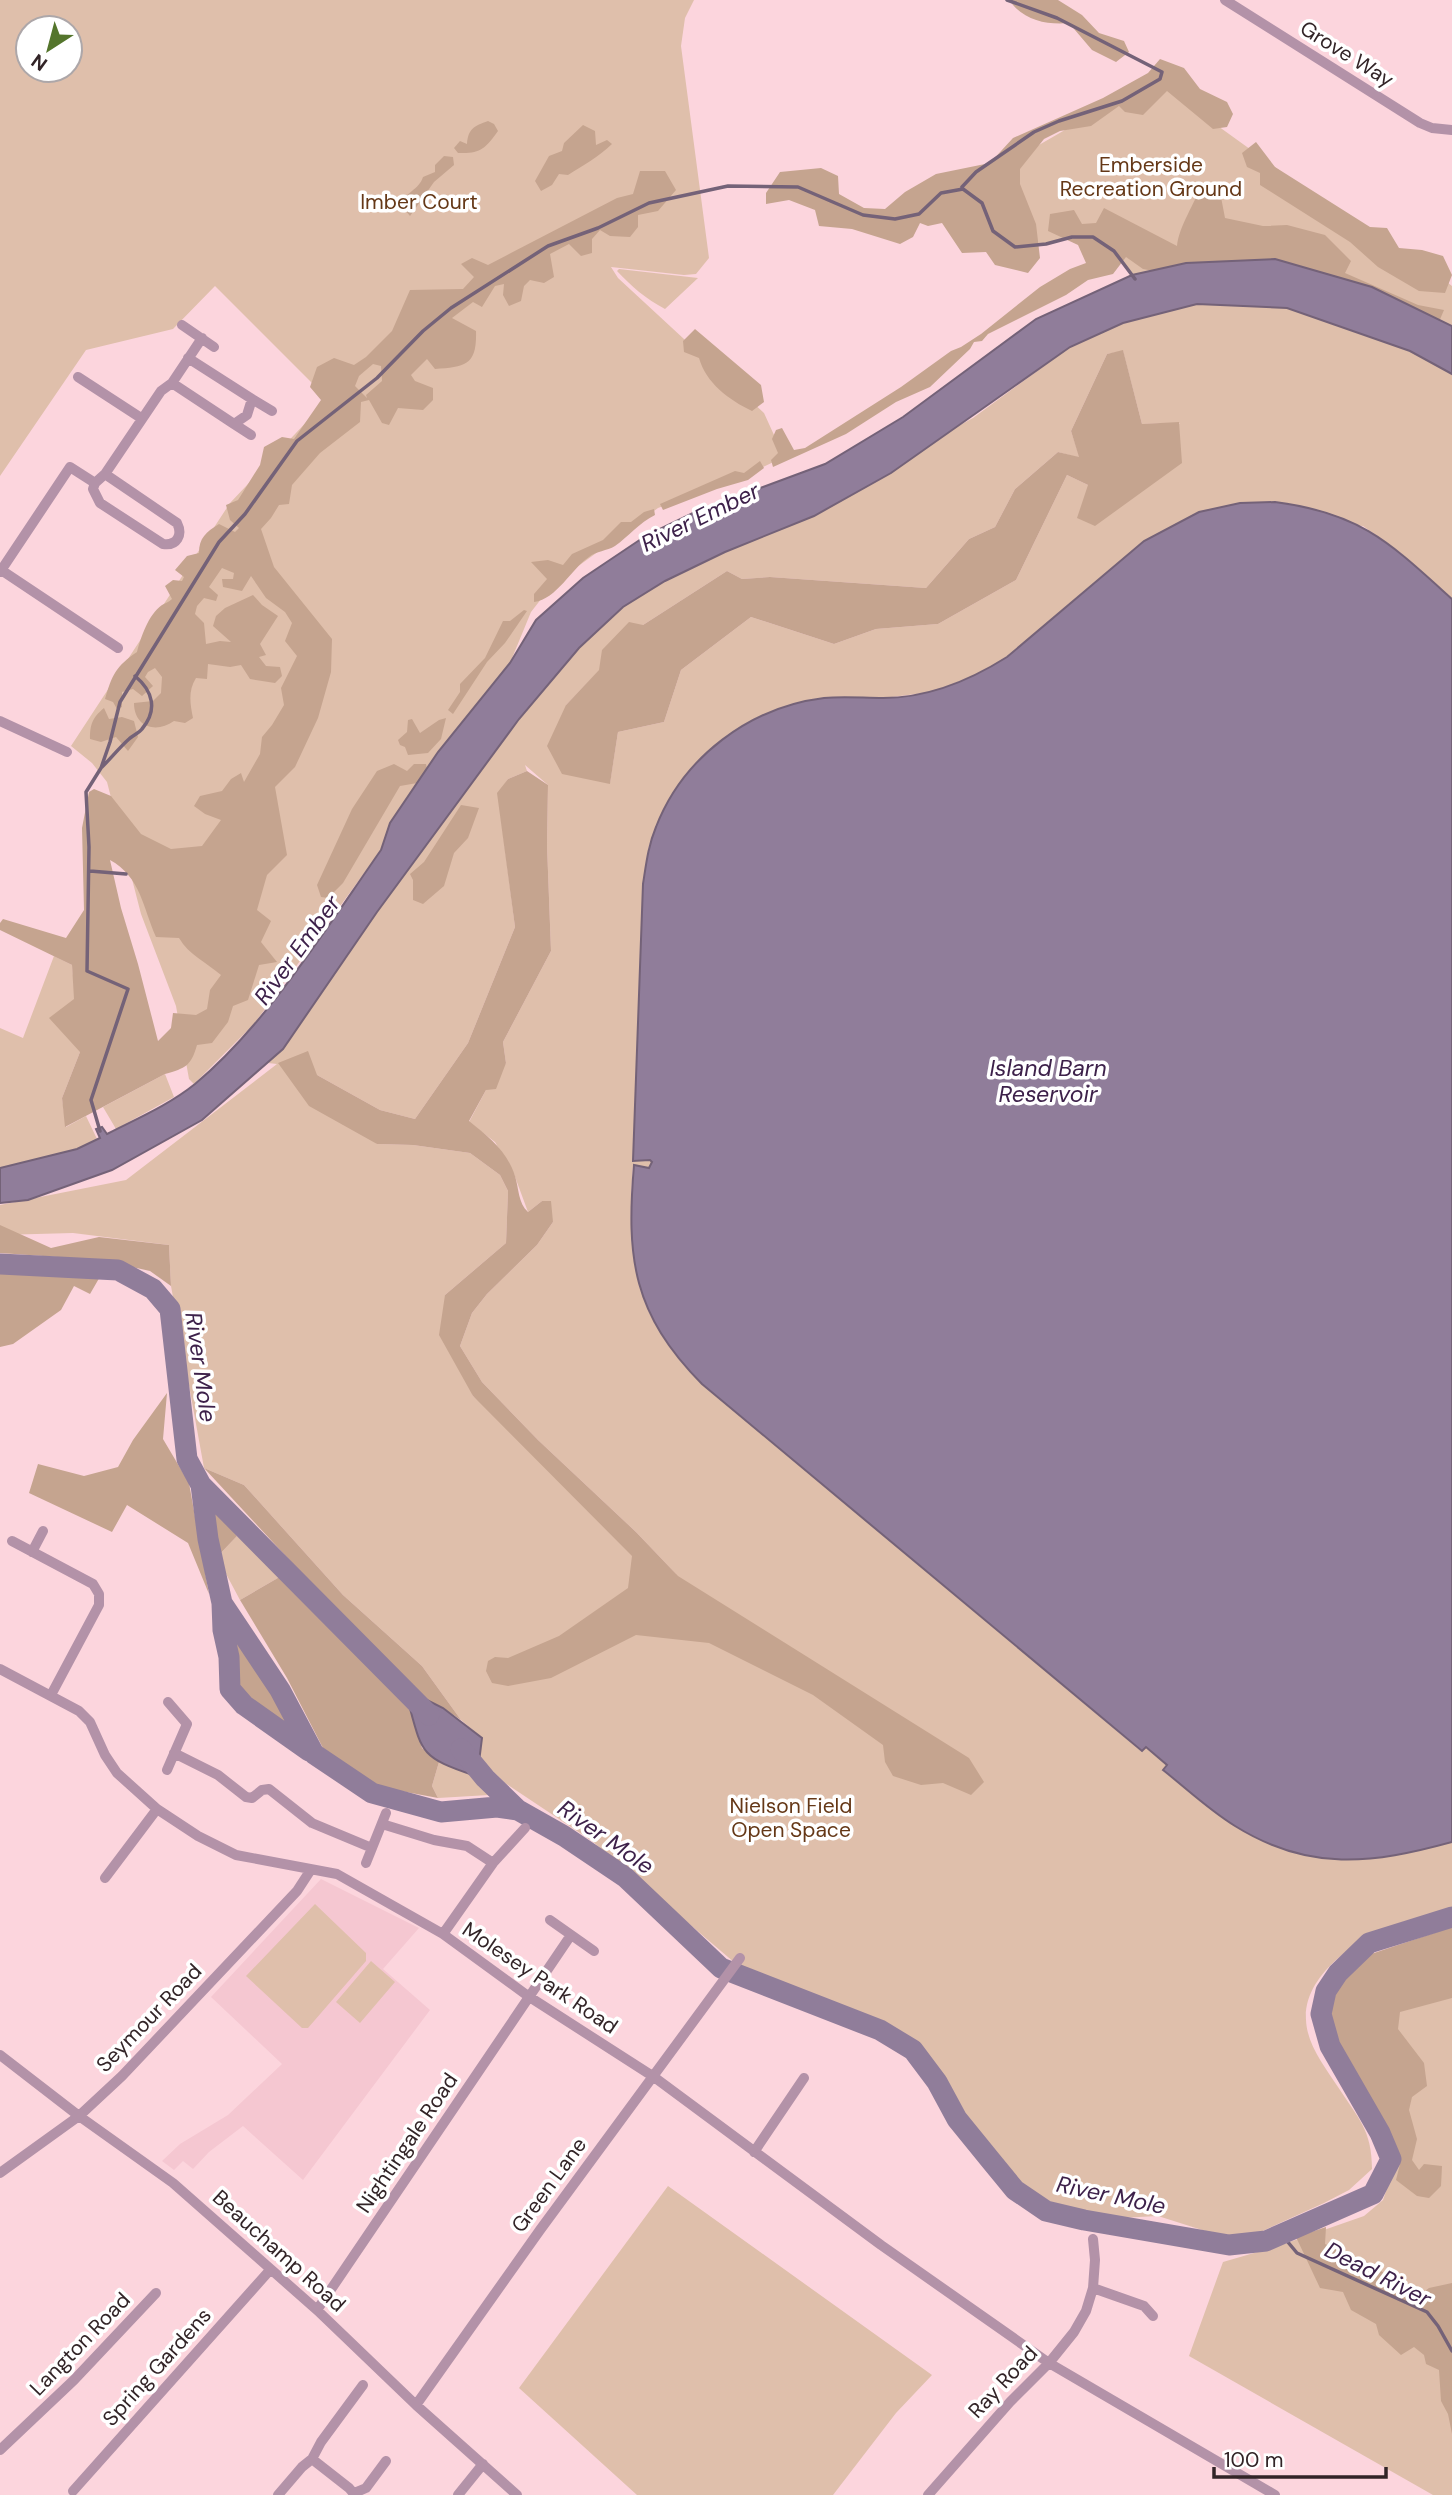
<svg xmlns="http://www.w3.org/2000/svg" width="1452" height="2495" viewBox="0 0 1452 2495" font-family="'DM Sans',sans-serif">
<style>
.built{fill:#f5c7d1}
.green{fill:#dfbfab;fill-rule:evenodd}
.forest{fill:#c5a48f;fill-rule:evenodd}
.water{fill:#907d9a;stroke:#746278;stroke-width:2}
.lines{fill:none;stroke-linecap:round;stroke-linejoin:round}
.stream{stroke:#746278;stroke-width:3.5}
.river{stroke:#907d9a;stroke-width:21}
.minor{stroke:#b392a8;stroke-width:10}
.labels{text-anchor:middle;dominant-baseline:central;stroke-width:7;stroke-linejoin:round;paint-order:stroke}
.street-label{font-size:21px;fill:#322427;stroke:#fff}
.park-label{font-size:21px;fill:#653817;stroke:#fff}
.water-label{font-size:23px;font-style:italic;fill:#3d214a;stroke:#fff}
</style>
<rect width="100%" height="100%" fill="#fcd5dd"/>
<path class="built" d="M 321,1879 L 419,1928 L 383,1969 L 430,2010 L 303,2180 L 243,2126 L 209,2152 L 193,2169 L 183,2161 L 174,2170 L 162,2161 L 180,2144 L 228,2115 L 282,2064 L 211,1997 Z"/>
<path class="green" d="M 0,0 L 694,0 L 685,18 L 681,46 L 709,258 L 696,274 L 684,275 L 611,267 L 618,278 L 764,413 L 784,457 L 742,477 L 658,508 L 577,567 L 545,594 L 531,612 L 510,663 L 438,753 L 390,823 L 381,850 L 254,1024 L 194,1084 L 189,1079 L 176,1006 L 141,914 L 107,782 L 92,763 L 71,746 L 230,503 L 328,399 L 215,286 L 173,329 L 86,350 L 0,476 ZM 28,28 L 70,28 L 70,70 L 28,70 Z
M 1160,75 L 1211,121 L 1416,269 L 1443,279 L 1452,286 L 1452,326 L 1372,287 L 1186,263 L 1132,275 L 1114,251 L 1072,237 L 1046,244 L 1015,247 L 963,189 Z
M 619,269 L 698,278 L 665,309 C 646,299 631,286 617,271 Z
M 1197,304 L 1287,308 L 1410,351 L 1452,374 L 1452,599 L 1401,553 L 1363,526 L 1199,512 L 1144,541 L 1007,657 L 983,672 L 932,692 L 884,698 L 857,697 L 758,717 L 743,725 L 708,751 L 677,787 L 649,846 L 643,884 L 633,1160 L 650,1160 L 652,1162 L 650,1168 L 633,1165 C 626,1259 633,1315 702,1384 L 1141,1751 L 1145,1747 L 1168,1765 L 1163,1771 C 1187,1790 1210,1810 1235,1826 C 1310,1872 1372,1864 1452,1842 L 1452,1909 C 1435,1916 1417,1917 1400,1923 C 1362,1936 1303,1973 1306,2020 C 1307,2045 1325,2067 1338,2087 C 1358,2118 1372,2130 1372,2169 L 1349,2190 L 1324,2203 L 1256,2234 L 1236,2238 L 1221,2236 L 1158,2216 L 1119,2218 L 1054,2204 L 1028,2188 L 1002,2164 L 966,2122 L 939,2068 L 904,2033 L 869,2022 L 735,1963 L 592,1841 L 505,1783 L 480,1759 L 482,1738 L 461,1720 L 422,1666 L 343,1595 L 244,1485 L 204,1468 L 171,1286 L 169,1245 L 73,1233 L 0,1235 L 0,1205 L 126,1180 L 277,1064 L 268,1063 L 287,1044 L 377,912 L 519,719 L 579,648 L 623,607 L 665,581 L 725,552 L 973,418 L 1070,347 L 1123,323 ZM 1123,351 L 1142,424 L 1180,423 L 1088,485 L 1067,475 L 1016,580 L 938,624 L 876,629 L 834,644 L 751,617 L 681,670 L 664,722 L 618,732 L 610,783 L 566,705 L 643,625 L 727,571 L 742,579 L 770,577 L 926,588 L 969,539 L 995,527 L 1015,489 L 1058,452 L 1080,458 L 1071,431 L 1107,354 ZM 525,765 L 548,785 L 547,845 L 551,951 L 503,1042 L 506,1063 L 486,1090 L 469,1122 L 495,1142 L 514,1174 L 528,1212 L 542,1201 L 553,1222 L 537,1245 L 487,1294 L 472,1313 L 460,1346 L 482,1382 L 538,1440 L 636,1532 L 676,1574 L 473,1396 L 445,1295 L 506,1243 L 508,1191 L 500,1175 L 470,1153 L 413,1145 L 377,1144 L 317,1075 L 380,1110 L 415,1119 L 468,1043 L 515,927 L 498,794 L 508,779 L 527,771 Z
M 54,956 L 72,965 L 80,1052 L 62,1098 L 66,1127 L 86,1116 L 97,1139 L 77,1149 L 0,1168 L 0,1028 L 23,1038 Z
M 165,1074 L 174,1097 L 116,1129 L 103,1107 Z
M 237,1536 L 283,1575 L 240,1600 L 217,1557 Z
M 439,1762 L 473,1775 L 489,1795 L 438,1798 L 432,1786 Z
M 315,1904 L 366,1953 L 366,1961 L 308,2028 L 302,2028 L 246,1976 Z
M 1452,1935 L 1452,2495 L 1433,2495 L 1189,2356 L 1223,2262 L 1281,2245 L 1364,2216 L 1383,2200 L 1396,2162 L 1388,2120 L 1345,2029 Z
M 371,1961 L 395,1982 L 360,2023 L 336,2002 Z
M 668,2186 L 932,2375 L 896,2413 L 833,2495 L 637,2495 L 519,2388 Z"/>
<path class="forest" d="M 1009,0 L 1058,0 L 1082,15 L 1099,33 L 1124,41 L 1129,52 L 1116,62 L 1092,50 L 1069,23 C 1046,25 1023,20 1009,0 Z
M 1160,59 L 1184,68 L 1200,89 L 1227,102 L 1233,114 L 1227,127 L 1213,129 L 1167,91 L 1143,115 L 1125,112 L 1119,106 L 1091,126 L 1060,131 L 1044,139 L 1020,169 L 1020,184 L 1036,224 L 1040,258 L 1028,273 L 995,265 L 986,252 L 962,253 L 942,223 L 928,226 L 920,223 L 913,237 L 900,244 L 852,229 L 819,226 L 815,210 L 789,200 L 766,204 L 766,193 L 780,172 L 821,168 L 838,176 L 839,194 L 864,208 L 885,209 L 905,192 L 936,174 L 990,163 L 1013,138 L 1103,98 L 1148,73 Z
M 488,121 L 494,124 L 498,131 C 485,149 480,154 458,153 L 454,148 L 460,141 L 467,144 C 468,129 474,126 488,121 Z
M 583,125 L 595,131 L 596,145 L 607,140 L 612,144 C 598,157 584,165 568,175 L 559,174 L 552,185 L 541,191 L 535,181 L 549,156 L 562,151 L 564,143 Z
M 1256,142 L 1275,167 L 1370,227 L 1387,228 L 1399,248 L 1422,250 L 1443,256 L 1452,275 L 1445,293 L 1419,291 L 1378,267 L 1350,242 L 1260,185 L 1260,173 L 1247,167 L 1242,153 Z
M 444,156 L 453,157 L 454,165 L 434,182 L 410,216 L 401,205 C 405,192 419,190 423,177 L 435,172 L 435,165 Z
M 640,171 L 665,171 L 676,190 L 658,211 L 638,215 L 638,227 L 630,237 L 610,236 L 600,230 L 592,239 L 592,253 L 581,256 L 569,244 L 550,254 L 554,277 L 544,283 L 530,280 L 524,286 L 521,301 L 509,306 L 503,295 L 504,284 L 495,286 L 482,307 L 473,302 L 452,318 L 476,331 C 477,365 466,367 435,369 L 427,359 L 411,375 L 415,381 L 433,388 L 433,400 L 423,410 L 398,408 L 389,425 L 382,423 L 369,400 L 361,402 L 360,422 L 320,453 L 292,485 L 289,504 L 279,505 L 271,518 L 261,529 L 274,567 L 332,639 L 331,672 L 318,718 L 295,767 L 275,787 L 287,855 L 267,875 L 257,910 L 271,921 L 261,942 L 277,962 L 259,965 L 248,1000 L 233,1006 L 228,1022 L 212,1043 L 197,1045 C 191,1066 186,1068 165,1074 L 65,1127 L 62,1098 L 80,1052 L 49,1018 L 74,999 L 72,965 L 0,930 L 0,923 L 3,919 L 66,938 L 84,910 L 82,828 L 89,792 L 94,789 L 111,796 L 141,834 L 171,849 L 202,846 L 221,820 L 205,814 L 194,806 L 200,796 L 222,791 L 231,779 L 241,773 L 244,782 L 260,754 L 262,737 L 272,725 L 284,705 L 281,688 L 297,656 L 285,641 L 292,623 L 285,612 L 266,598 L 251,576 L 242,591 L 223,587 L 222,579 L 233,579 L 234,573 L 222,568 L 209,587 L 218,595 L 216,601 L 204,598 L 197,606 L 195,614 L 204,623 L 206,644 L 220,641 L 231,642 L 213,626 L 216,616 L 225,608 L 253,595 L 262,605 L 278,616 L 260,644 L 266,655 L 259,657 L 266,666 L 280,667 L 282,676 L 275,683 L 250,679 L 241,665 L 230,667 L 208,664 L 207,679 L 196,678 C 188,691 190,703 193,718 L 185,723 L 174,721 C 156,734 134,727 134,703 L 153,701 L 161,693 L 162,677 L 155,668 L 148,672 L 145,677 L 153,686 L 142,696 L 133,689 L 122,692 L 122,707 L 117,709 L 113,702 L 105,699 C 112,675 116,666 137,652 C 141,637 148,615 162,605 C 165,603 169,602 172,599 L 165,586 L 173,580 L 182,581 L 184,577 L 175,570 L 187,556 L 199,553 C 199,538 206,532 219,524 L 235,532 L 239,528 L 230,520 L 226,505 L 238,500 L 260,465 L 264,447 L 282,437 L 294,439 L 321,400 L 310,387 L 317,367 L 334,358 L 354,365 L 366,357 L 392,331 L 410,290 L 463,289 L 474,277 L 461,264 L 472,258 L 488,265 L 617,198 L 633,194 ZM 373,364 L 381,366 L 382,381 L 366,395 L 367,398 L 355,386 L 359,376 ZM 110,860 C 141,877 143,908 156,937 L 179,938 C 189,955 206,962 221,975 L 210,990 L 207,1009 L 196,1015 L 173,1013 L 171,1028 L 158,1041 L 138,964 L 121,908 Z
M 1203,182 L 1221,197 L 1225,218 L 1263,226 L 1287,225 L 1325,235 L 1351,261 L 1345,273 L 1418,305 L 1444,310 L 1438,324 L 1143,269 L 1126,257 L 1113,274 L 1088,280 L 1066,295 L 988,334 L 982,341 L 974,342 L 970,349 L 930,387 L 896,402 L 846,434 L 773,467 L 771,460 L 778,453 L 772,439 L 776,430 L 782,428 L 794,450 L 805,448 L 901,387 L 951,351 L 961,347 L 981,334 L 1040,287 L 1070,269 L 1086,263 L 1078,245 L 1048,231 L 1050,214 L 1074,210 L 1082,224 L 1096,223 L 1104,208 L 1177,246 C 1179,226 1195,203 1203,182 Z
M 695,329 L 761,385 L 764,402 L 752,411 C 729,400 706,383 699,358 L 684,352 L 683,341 Z
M 1123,350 L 1142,424 L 1179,422 L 1182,463 L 1095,526 L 1077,518 L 1088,485 L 1067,475 L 1016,580 L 938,624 L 876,629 L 834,644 L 751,617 L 681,670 L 664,722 L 618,732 L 610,784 L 562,774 L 547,746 L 566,705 L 599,670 L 602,650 L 629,622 L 643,625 L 727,571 L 742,579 L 770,577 L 926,588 L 969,539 L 995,527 L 1015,489 L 1058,452 L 1079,457 L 1071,431 L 1107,354 Z
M 760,461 L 764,468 L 748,480 L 717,489 L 663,510 L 660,504 L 735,471 L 744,473 Z
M 654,509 L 655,515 C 639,523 629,536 615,546 C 607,551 596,551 589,557 C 571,569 557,599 534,602 L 534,594 L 547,579 L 531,562 L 548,560 L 563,565 L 572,554 L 603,540 L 621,522 L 631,522 L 644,512 Z
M 524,610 L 527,611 L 505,643 L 487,662 L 453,714 L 448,710 L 460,692 L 460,684 L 485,658 L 503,621 L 510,621 Z
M 104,708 L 109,719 L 122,717 L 134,721 L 138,737 L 128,751 L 116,737 L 101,742 L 90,739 C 90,725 92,718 104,708 Z
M 446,718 L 441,739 L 428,753 L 408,755 L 405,747 L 400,745 L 398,740 L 407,732 L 408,720 L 412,719 L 420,733 L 439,720 Z
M 394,764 L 407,771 L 414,764 L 426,764 L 428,775 L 423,782 L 400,786 L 343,883 L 328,898 L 321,897 L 317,885 L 352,809 L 377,771 Z
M 527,771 L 548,785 L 547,845 L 551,951 L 503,1042 L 506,1063 L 496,1089 L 486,1090 L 469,1121 C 489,1137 507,1151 515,1176 C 519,1189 518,1203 528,1212 L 542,1201 L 551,1201 L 553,1222 L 537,1245 L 487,1294 L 472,1313 L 460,1346 L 482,1382 L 538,1440 L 636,1532 L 678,1576 L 969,1758 L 984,1782 L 971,1795 L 943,1783 L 921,1785 L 893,1776 L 885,1762 L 883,1745 L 813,1695 L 709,1643 L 636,1635 L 551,1678 L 508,1686 L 492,1683 L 486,1671 L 488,1661 L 495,1657 L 508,1658 L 559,1636 L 628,1588 L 632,1556 L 473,1396 L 439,1335 L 445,1295 L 506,1243 L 508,1191 L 500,1175 L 470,1153 L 413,1145 L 377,1144 L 309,1106 L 278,1063 L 308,1051 L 317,1075 L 380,1110 L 415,1119 L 468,1043 L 515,927 L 497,793 L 508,779 Z
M 461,805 L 479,808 L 468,838 L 454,853 L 444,886 L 423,904 L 413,900 L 413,880 L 410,874 L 424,862 Z
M 0,1225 L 51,1248 L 99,1237 L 169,1245 L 171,1286 L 150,1271 L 101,1260 L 0,1253 Z
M 0,1272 L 101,1275 L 90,1294 L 74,1286 L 61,1310 L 13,1344 L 0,1347 Z
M 167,1393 L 163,1439 L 189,1483 L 209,1594 L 188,1543 L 127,1505 L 112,1532 L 29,1493 L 38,1464 L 84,1476 L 118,1467 L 133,1440 Z
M 204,1468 L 244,1485 L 343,1595 L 422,1666 L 461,1720 L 443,1708 L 413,1693 Z
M 211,1504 L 237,1536 L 217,1557 Z
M 283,1575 L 408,1701 L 422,1748 L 439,1762 L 432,1786 L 438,1798 L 390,1789 L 362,1779 L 324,1750 L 287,1678 L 240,1600 Z
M 230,1624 L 297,1735 L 238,1687 Z
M 1452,1927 L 1452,1998 L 1400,2012 L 1398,2029 L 1424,2063 L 1427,2086 L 1412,2097 L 1409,2110 L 1417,2139 L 1412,2160 L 1419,2170 L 1424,2164 L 1442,2166 L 1441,2186 L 1429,2198 L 1417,2196 L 1396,2180 L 1400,2164 L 1376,2108 L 1337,2048 L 1328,2008 L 1341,1978 L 1371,1954 Z
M 1326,2227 L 1325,2244 L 1370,2263 L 1417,2297 L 1429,2288 L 1452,2283 L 1452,2434 L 1448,2414 L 1441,2401 L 1439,2370 L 1426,2364 L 1424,2355 L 1414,2347 L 1401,2355 L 1379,2335 L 1376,2324 L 1351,2310 L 1343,2292 L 1320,2288 L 1296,2237 Z"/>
<path class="water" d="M 1275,259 L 1372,287 L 1452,326 L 1452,374 L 1410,351 L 1287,308 L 1197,304 L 1123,323 L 1070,347 L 891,473 L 814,516 L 725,552 L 665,581 L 623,607 L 579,648 L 519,719 L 377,912 L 283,1049 L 202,1120 L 112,1170 L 28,1200 L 0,1203 L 0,1168 L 77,1149 L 100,1138 L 96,1129 L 102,1127 L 107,1134 C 136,1119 169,1105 195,1084 C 267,1024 327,927 381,850 L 390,823 L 438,752 L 510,663 L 536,620 L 583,578 L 647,535 L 693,513 L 825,464 L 903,417 L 1036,319 L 1132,275 L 1186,263 Z
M 1275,502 C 1361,513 1390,543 1452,599 L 1452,1842 C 1372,1864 1309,1872 1235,1826 C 1209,1810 1187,1789 1163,1770 L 1167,1765 L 1146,1747 L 1142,1751 L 702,1384 C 633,1314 626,1259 634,1165 L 649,1168 L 652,1162 L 650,1160 L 633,1161 L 643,884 C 646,865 648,846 656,827 C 683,757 750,707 824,698 C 844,696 863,698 883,698 C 928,698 969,681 1007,657 L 1144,541 L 1199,512 L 1240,503 Z
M 413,1693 L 443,1708 L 482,1738 L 478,1770 L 473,1775 C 420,1757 422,1753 408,1701 Z"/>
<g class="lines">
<path class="stream" d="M 962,187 L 976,172 L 1034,132 L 1059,121 L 1122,101 L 1160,79 L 1162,72 L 1057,18 L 1007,0
M 102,767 C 111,758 120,747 129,739 C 133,735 139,733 142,729 C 158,710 153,691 135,676
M 90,871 L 126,874
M 100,1131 L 91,1100 L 128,989 L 87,971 L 89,847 L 86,792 L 101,768 L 110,742 L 120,702 L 219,542 L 245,514 L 297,441 L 377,378 L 423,331 L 451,308 L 548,246 L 598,228 L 649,203 L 728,186 L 798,187 L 863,215 L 895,219 L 919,214 L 941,193 L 963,189 L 982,203 L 993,231 L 1015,247 L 1046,244 L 1072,237 L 1093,237 L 1114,251 L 1135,279
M 1282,2235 L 1297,2253 L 1427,2312 L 1438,2326 L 1452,2351"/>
<path class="river" d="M 0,1264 L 118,1270 L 153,1289 L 170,1309 L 187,1459 L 201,1485 L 429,1715
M 201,1485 L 208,1539 L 222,1603 L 280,1690 L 314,1754 L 372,1793 L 441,1812 L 497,1807 L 518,1810
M 222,1603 L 223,1630 L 229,1657 L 230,1689 L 244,1705 L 309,1751
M 461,1749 L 485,1778 L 518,1810 L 564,1836 L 625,1877 L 721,1968 L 880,2030 L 913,2050 L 937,2082 L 957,2119 L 992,2162 L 1015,2190 L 1046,2211 L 1084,2220 L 1229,2245 L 1266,2241 L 1373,2194 L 1391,2159 L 1380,2133 L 1330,2046 L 1321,2014 L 1326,1991 L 1338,1973 L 1369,1943 L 1452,1917"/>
<path class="minor" d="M 1225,0 L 1420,123 L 1432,128 L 1452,130
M 182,325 L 214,347
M 78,377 L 141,418
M 172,383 L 234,424 L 247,415 L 252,399 L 188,358
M 252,399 L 272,411
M 234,424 L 251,435
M 105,474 L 177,523 C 183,535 177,546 163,544 L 100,503 L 93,489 L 95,483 L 105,474 L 161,391 L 172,383 L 202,338
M 1,570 L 118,648
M 0,572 L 70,467 L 95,483
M 0,721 L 67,752
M 12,1541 L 93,1584 L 99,1594 L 99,1605 L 51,1695
M 32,1552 L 43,1531
M 0,1669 L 79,1711 L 90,1722 L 105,1755 L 117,1773 L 157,1809 L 198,1836 L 236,1855 L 337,1874 L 443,1934 L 528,1996 L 654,2077 L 881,2245 L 1049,2363 L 1275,2495
M 174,1753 L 218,1775 L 246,1797 L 252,1798 L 262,1790 L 269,1789 L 312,1823 L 372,1848
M 167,1770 L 187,1724 L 168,1702
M 382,1824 L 434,1840 L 467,1846 L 493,1863
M 366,1863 L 386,1813
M 105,1878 L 157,1809
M 550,1920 L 594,1951
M 443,1934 L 493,1863 L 525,1828
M 0,2055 L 79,2116 L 173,2183 L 317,2310 L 416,2405 L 517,2495
M 754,2152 L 804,2078
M 0,2173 L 79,2116 L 122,2076 L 297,1891 L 310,1871
M 1093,2288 L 1144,2306 L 1153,2316
M 317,2310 L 571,1935
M 416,2405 L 540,2230 L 740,1958
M 0,2450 L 74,2380 L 156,2293
M 312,2459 L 349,2488 L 355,2495
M 73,2491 L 270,2270
M 354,2493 L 366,2488 L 386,2461
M 278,2495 L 302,2467 L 312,2459 L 321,2442 L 363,2385
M 458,2495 L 483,2464
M 928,2495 L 1010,2402 L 1049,2363 L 1074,2332 L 1086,2311 L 1093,2288 L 1095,2260 L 1093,2239"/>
</g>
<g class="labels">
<g class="street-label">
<text transform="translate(1347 54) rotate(32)">Grove Way</text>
<text transform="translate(540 1978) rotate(34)">Molesey Park Road</text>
<text transform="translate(149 2018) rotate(-46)">Seymour Road</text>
<text transform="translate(407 2143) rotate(-56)">Nightingale Road</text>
<text transform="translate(549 2185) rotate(-54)">Green Lane</text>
<text transform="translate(279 2251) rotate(42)">Beauchamp Road</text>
<text transform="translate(80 2344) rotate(-46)">Langton Road</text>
<text transform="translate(157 2367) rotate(-48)">Spring Gardens</text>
<text transform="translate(1003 2382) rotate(-47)">Ray Road</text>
</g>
<g class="park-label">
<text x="1151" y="165">Emberside<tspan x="1151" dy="24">Recreation Ground</tspan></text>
<text x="419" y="202">Imber Court</text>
<text x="791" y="1806">Nielson Field<tspan x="791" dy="24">Open Space</tspan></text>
</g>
<g class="water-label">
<text transform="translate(700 517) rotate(-26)">River Ember</text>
<text transform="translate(297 950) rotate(-54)">River Ember</text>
<text x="1048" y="1068">Island Barn<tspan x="1048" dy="26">Reservoir</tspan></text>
<text transform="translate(201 1367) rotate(82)">River Mole</text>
<text transform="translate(606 1837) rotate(35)">River Mole</text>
<text transform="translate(1111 2195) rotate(12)">River Mole</text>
<text transform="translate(1378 2274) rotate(27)">Dead River</text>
</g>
</g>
<g transform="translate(49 49) rotate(216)"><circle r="33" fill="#ffffff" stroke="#ada7a9" stroke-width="2"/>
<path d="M0-5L12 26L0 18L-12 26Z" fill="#54752c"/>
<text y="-10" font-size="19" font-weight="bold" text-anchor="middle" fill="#322427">N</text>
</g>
<path d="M1214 2467v10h172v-10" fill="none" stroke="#322427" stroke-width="3.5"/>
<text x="1224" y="2467" font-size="21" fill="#322427" stroke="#ffffff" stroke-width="5" paint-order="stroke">100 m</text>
</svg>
